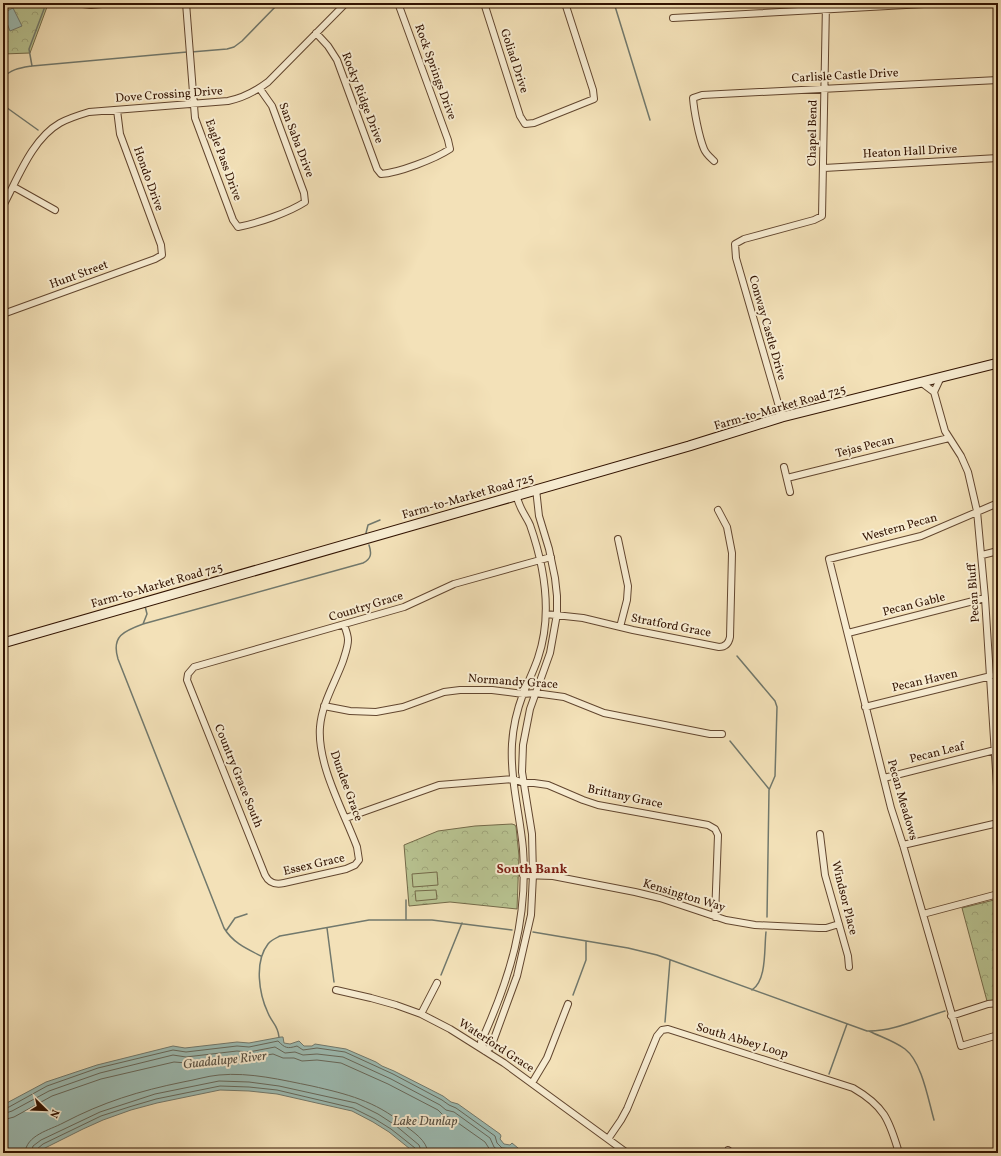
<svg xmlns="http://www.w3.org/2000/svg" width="1001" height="1156" viewBox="0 0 1001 1156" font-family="Vollkorn,serif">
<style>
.park{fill:url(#park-crowns);stroke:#746a49}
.pitch{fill:#b8c391;stroke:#746a49}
.water{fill:#9cbcb4;stroke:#71786c}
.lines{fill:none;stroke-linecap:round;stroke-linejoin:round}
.shore{stroke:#66675a;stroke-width:1}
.stream{stroke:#71786c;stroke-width:1.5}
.street-casing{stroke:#62462f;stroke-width:8}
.secondary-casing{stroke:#311201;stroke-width:11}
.street{stroke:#f7ecd1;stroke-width:6}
.secondary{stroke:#f7ecd1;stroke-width:9}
.labels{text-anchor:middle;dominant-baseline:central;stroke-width:4;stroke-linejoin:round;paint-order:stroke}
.street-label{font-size:12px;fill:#311201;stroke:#f7ecd1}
.neighbourhood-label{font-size:13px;font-weight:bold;fill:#7a1f14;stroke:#f7ecd1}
.water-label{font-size:13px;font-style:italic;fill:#564e40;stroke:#f7ecd1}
</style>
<defs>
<pattern id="park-crowns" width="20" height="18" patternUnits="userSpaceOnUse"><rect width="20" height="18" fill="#b8c391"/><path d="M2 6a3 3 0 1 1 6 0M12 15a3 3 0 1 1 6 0" fill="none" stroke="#9fa67b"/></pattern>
</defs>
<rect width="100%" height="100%" fill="#f3e1b8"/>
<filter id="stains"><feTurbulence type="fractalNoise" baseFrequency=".005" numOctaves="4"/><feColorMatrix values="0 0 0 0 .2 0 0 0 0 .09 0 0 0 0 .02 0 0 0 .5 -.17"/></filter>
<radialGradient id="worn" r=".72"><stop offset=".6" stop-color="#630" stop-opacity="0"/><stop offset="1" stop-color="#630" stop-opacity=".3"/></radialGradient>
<path class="park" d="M 3,3 L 42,3 L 47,7 L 30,53 L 3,54 Z
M 512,824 L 515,825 L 516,827 L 519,856 L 517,909 L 450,902 L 409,906 L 404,845 L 438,831 L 475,826 Z
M 998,899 L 998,1000 L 987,1001 L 962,908 Z"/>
<path class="pitch" d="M 437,872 L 438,885 L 413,887 L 412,874 Z
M 436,890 L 437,899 L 416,901 L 415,891 Z"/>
<path class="water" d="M 13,8 L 22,26 L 10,31 L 3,13 Z
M 281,1037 L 283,1037 L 284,1043 L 290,1044 L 299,1041 L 304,1046 L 312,1046 L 315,1044 L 346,1049 L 376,1062 L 382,1066 L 394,1071 L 443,1096 L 451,1102 L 458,1104 L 500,1134 L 501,1136 L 500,1139 L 504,1144 L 510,1145 L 512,1143 L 524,1153 L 415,1153 L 389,1132 L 373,1122 L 352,1111 L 277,1094 L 249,1091 L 220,1090 L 157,1103 L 131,1110 L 103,1120 L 83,1129 L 45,1148 L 38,1153 L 3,1153 L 3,1105 L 46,1082 L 97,1065 L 173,1046 L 185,1048 L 237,1042 L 249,1043 Z"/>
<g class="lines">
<path class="shore" d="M 3,1109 L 9,1107 L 47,1086 L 98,1068 L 173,1050 L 186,1052 L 237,1046 L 249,1047 L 278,1041 C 285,1048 287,1049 297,1046 L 303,1050 L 317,1048 L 345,1052 L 393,1074 L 442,1100 L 449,1105 L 456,1108 L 495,1136 L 497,1143 L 502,1148 L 512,1149 L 518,1153
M 3,1114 L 12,1111 L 49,1091 L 100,1073 L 173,1055 L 186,1057 L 237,1051 L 249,1052 L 275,1047 L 285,1053 L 295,1052 L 303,1055 L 317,1054 L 343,1057 L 391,1079 L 440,1105 L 446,1110 L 454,1112 L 490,1138 L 494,1147 L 502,1153
M 3,1120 L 14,1117 L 52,1096 L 101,1079 L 174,1062 L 187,1063 L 238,1057 L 249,1058 L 273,1054 L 283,1058 L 294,1058 L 302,1061 L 317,1060 L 341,1063 L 388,1084 L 438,1110 L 443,1115 L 451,1118 L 485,1142 L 492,1153
M 25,1153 C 26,1135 50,1130 63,1123 C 103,1102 139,1091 183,1082 C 195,1080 207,1076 219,1075 C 250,1072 282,1080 312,1086 C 347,1094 375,1101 403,1124 C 413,1132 427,1140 428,1153
M 31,1153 L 33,1146 L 41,1140 L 100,1112 L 155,1094 L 219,1081 L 249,1082 L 279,1086 L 356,1103 L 378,1114 L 395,1125 L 419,1145 L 422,1153
M 36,1153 L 37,1149 L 43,1144 L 101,1116 L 129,1107 L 156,1099 L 220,1086 L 249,1087 L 277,1090 L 353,1108 L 375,1119 L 391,1129 L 415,1148 L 417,1153"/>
<path class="stream" d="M 614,3 L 650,120
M 191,52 L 227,49 L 234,47 L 242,41 L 279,3
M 32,66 L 29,49 L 44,9
M 3,78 C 11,69 20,68 32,66 L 187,52
M 3,105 L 38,130
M 366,533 L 368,525 L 380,520
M 143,624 L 147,614 L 145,606
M 737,656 L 775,701 L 777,707 L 775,776 L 769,790 L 767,917
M 730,741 L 769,789
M 406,920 L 406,900
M 327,928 L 334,982
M 226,931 L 235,918 L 247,914
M 533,932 L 628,948 L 657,955 L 867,1031 C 892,1032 921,1018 945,1011
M 261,956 C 247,949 233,943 224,928 L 118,659 C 111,636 124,631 143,624 L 363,563 C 371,559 372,554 369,545
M 441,975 L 462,923
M 752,990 C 767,980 764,949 766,932
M 573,995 L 586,960 L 586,941
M 665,1022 L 670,960
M 869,1031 C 881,1037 894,1041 905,1049 C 922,1062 928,1099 934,1120
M 279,1037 C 278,1025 272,1023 268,1013 C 259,994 254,962 268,944 C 271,940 276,938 280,936 L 369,920 L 432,920 L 512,930
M 829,1074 L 847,1024"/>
<defs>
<path id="street" d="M 74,3 L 91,5 L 113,3
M 186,3 L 195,118 L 233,220 L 238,227 C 258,223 288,213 305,202 L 304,193 L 272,106 L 260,89
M 484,3 L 520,116 L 525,124 L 534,123 L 594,99 L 593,90 L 565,3
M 673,18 L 942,3
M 316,33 L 328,46 L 337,60 L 377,169 L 381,174 C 398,173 435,159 450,149 L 448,140 L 398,3
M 714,161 C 710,157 706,154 704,149 C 699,137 694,111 693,98 L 702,95 L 998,80
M 824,168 L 998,158
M 14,187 L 55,210
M 3,206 C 18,178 32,139 60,123 C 69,118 79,115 89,112 L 228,101 C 243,98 256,91 268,82 L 346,3
M 3,314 L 155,259 L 162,255 L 161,245 L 120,134 L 117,110
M 941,377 L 934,392 L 945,431 L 961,456 L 968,472 L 977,511 L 985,598 L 998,802
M 922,383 L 934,392
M 782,417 L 736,258 L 735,244 L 744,239 L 814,220 L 822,216 L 826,3
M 784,467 L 790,492
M 787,478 L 949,438
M 516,495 C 518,501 520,507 523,512 C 525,516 528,520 530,525 C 545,568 553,614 538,658 C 534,670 528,682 523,694 C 517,710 513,727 512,744 C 510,780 520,814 523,849 C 528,920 510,978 481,1042 L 485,1051 L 491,1047 L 517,976 L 531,915 L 533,875 L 532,834 L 522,772 L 523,745 L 530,709 L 550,653 L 557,614 L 557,596 L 555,578 L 549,549 L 539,516 L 536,489
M 998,503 L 921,536 L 829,559 L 891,808 L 903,845 L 961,1046 L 998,1035
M 618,539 L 628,586 L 627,600 L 620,627
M 982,555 L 998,551
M 546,614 L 583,618 L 633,630 L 719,647 C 726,647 729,642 730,637 L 732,553 L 727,527 L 718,510
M 344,625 C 346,630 348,635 348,640 C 348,647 345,654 343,661 C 335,683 322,703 320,727 C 317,765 344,812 357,847 L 359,860 L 355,865 L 346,869 L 284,883 C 275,885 269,883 265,875 L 187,680 L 188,674 L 194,667 L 404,607 L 454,584 L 551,557
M 848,633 L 985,598
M 324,706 L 350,711 L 376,712 L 403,707 L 444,692 L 460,690 L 492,690 L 523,694 L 535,693 L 564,697 L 604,713 L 710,734 L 722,734
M 865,707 L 991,676
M 884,778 L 995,750
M 346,818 L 439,785 L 513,779 L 524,783 L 534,783 L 548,785 L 583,800 L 598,805 L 708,825 L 715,829 L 718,835 L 715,917
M 820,834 L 825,875 L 848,956 L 849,967
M 903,845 L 998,823
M 523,875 L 553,876 L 635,892 L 660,898 L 726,920 L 755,925 L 819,928 L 826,928 L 839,924
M 923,914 L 998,894
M 336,990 L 371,998 L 396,1005 L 421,1014 L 450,1029 L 504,1063 L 627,1153
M 421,1014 L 437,983
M 951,1016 L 988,1004 L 998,1003
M 532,1083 L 547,1058 L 568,1004
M 608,1139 L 621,1120 L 627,1109 L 657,1036 L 662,1030 L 668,1029 L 853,1088 C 884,1106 889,1119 899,1153
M 727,1153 L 728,1150"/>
<path id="secondary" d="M 3,643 L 689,446 L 782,417 L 998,363"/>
</defs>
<use href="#street" class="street-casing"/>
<use href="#secondary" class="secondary-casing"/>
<use href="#street" class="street"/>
<use href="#secondary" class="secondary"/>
</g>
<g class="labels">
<g class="street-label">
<text transform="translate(514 61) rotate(72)">Goliad Drive</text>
<text transform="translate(435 72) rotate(70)">Rock Springs Drive</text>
<text transform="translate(845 76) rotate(-3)">Carlisle Castle Drive</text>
<text transform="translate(169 95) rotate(-4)">Dove Crossing Drive</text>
<text transform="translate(362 98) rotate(69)">Rocky Ridge Drive</text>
<text transform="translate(813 133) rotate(-89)">Chapel Bend</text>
<text transform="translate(296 140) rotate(69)">San Saba Drive</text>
<text transform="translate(910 152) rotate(-3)">Heaton Hall Drive</text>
<text transform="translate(223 160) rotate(70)">Eagle Pass Drive</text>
<text transform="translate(148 179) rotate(70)">Hondo Drive</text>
<text transform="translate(79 275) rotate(-20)">Hunt Street</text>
<text transform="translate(767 328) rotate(74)">Conway Castle Drive</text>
<text transform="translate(780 408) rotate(-16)">Farm-to-Market Road 725</text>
<text transform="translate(865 447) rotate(-14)">Tejas Pecan</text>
<text transform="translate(468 497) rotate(-16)">Farm-to-Market Road 725</text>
<text transform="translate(900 528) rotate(-16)">Western Pecan</text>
<text transform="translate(157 586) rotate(-16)">Farm-to-Market Road 725</text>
<text transform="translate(974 593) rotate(-94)">Pecan Bluff</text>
<text transform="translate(914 605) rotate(-14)">Pecan Gable</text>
<text transform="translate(366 607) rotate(-17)">Country Grace</text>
<text transform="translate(671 626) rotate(11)">Stratford Grace</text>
<text transform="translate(925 681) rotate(-13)">Pecan Haven</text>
<text transform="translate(513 682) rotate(4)">Normandy Grace</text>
<text transform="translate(937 753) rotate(-14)">Pecan Leaf</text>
<text transform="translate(238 776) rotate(68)">Country Grace South</text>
<text transform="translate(346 786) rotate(70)">Dundee Grace</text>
<text transform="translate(625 797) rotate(12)">Brittany Grace</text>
<text transform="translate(902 800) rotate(74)">Pecan Meadows</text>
<text transform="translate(314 865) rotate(-13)">Essex Grace</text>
<text transform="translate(684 896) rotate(17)">Kensington Way</text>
<text transform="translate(844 898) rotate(76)">Windsor Place</text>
<text transform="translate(742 1041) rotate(17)">South Abbey Loop</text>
<text transform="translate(496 1046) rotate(33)">Waterford Grace</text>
</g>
<g class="neighbourhood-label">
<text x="532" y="870">South Bank</text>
</g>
<g class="water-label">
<text transform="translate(225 1061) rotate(-6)">Guadalupe River</text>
<text x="425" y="1122">Lake Dunlap</text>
</g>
</g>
<rect width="1001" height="1156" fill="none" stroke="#f3e1b8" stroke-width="16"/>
<rect x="4" y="4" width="993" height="1148" fill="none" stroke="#311201" stroke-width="2"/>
<rect x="8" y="8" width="985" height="1140" fill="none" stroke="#311201"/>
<g transform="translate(46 1110) rotate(113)" stroke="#f7ecd1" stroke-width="3" paint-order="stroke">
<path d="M0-3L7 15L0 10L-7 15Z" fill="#311201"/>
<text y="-6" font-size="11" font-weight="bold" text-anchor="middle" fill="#311201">N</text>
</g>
<rect width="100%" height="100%" filter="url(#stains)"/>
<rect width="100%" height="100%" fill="url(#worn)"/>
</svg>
